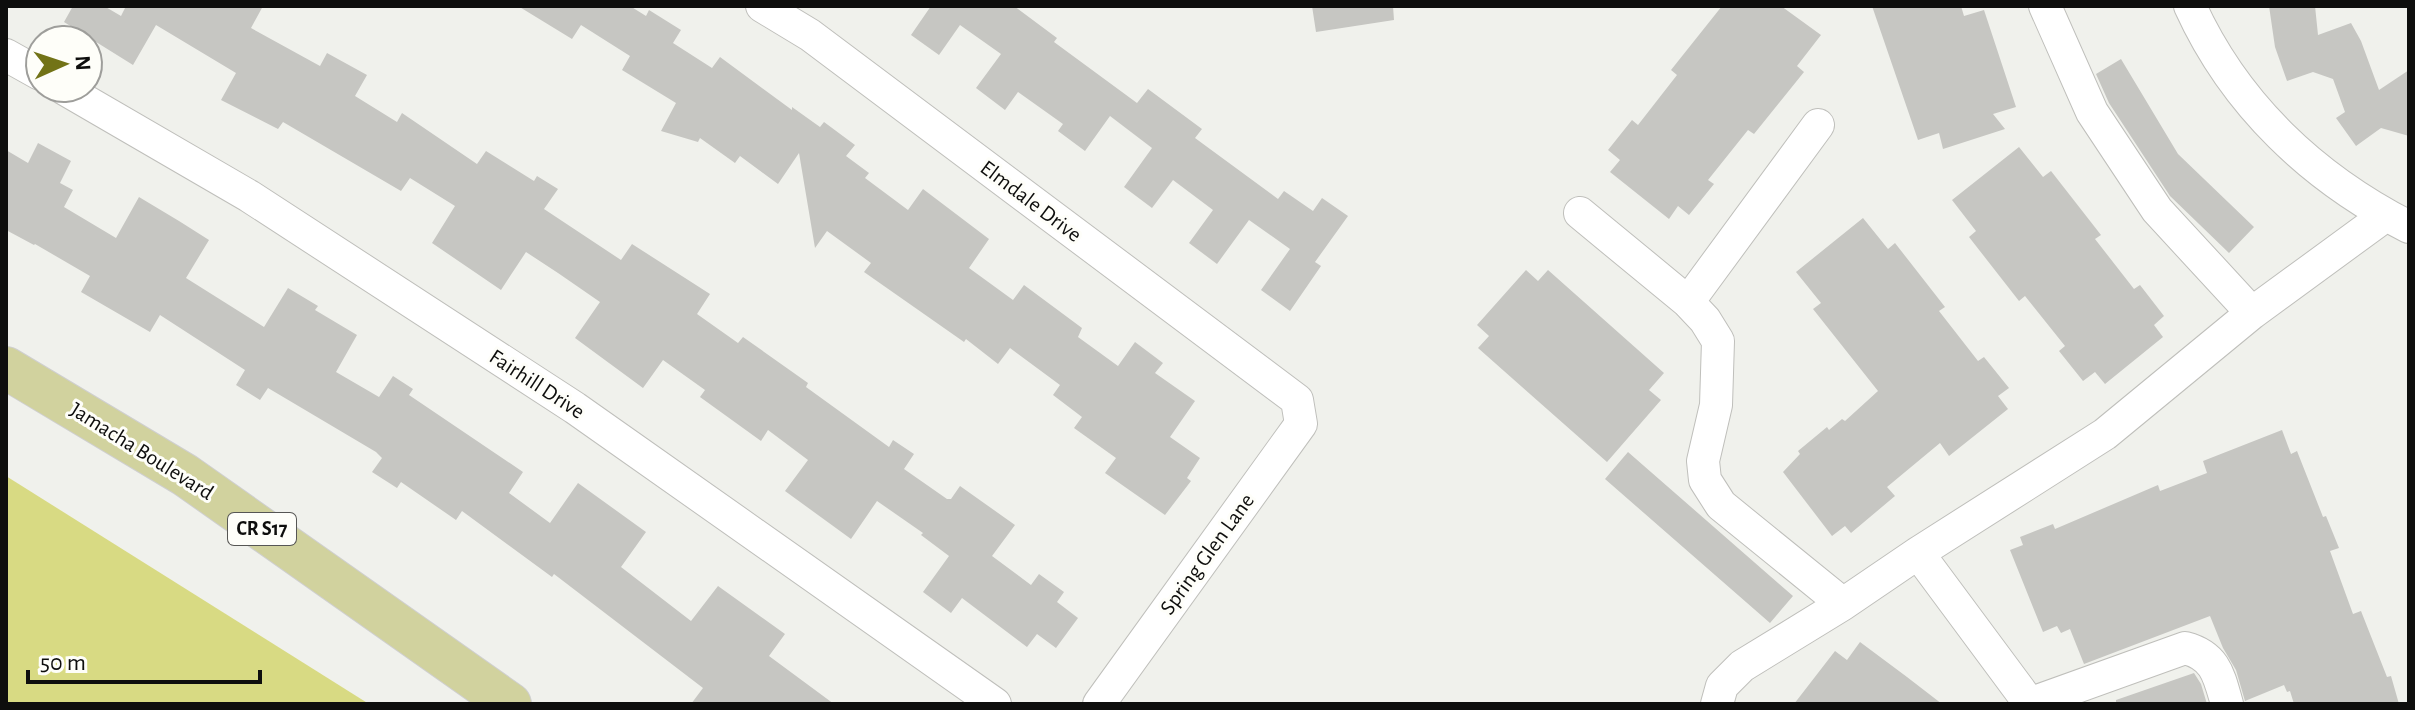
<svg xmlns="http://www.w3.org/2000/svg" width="2415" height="710" viewBox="0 0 2415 710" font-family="'Alegreya Sans',sans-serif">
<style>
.green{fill:#d8da83}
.building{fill:#c6c6c2}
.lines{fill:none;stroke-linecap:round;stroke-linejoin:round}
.minor-casing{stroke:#bfbfbb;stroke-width:34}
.major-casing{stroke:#cfcfcf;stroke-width:44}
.minor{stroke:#fff;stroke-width:32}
.major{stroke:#d1d29e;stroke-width:42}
.labels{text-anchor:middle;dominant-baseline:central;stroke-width:6;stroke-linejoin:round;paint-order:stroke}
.shield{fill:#fefef9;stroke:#565654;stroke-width:2}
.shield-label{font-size:20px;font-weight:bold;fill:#0e0e0d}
.street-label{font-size:22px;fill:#0e0e0d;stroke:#fefef9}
</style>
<rect width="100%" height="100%" fill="#f0f1ec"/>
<path class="green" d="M 6,476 L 369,704 L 6,704 Z"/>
<path class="building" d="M 73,6 L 104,6 L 121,16 L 125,8 L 122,6 L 263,6 L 251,28 L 320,66 L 327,53 L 367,75 L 355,96 L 397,122 L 402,113 L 477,164 L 486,151 L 534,181 L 537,176 L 558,189 L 544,209 L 621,260 L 632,244 L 710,294 L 697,314 L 738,343 L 743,337 L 808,383 L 806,387 L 889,447 L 893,440 L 914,454 L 904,469 L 947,499 L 951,499 L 960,486 L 1015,525 L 992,556 L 1031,585 L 1039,574 L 1064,592 L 1057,602 L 1078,618 L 1056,648 L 1037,634 L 1027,647 L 962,598 L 951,613 L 923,592 L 949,556 L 921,535 L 923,533 L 877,501 L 851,539 L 785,491 L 808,460 L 768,430 L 761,441 L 700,397 L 705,390 L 663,360 L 643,388 L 575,338 L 600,302 L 558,273 L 526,252 L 501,290 L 432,243 L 455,206 L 410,178 L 401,191 L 283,122 L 278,129 L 221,100 L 236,73 L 156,25 L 133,65 L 64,22 Z
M 518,6 L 630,6 L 646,16 L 649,10 L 681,30 L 673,43 L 712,68 L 720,57 L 792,110 L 792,107 L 820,127 L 824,122 L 855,145 L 846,156 L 869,173 L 865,178 L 908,210 L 923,189 L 989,239 L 969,268 L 1013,300 L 1024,285 L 1082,328 L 1078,337 L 1118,366 L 1135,342 L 1163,363 L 1155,373 L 1195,401 L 1170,437 L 1200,458 L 1187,478 L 1191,481 L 1165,515 L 1105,473 L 1116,458 L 1074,428 L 1082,417 L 1053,395 L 1060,385 L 1010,348 L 998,364 L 966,339 L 964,342 L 864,272 L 871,263 L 827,231 L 815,248 L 799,153 L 778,184 L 740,156 L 735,163 L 700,138 L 698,142 L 661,131 L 676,103 L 622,70 L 630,56 L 581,25 L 572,39 Z
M 931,6 L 1014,6 L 1057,38 L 1054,42 L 1137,103 L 1148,89 L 1202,129 L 1195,138 L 1278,199 L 1284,191 L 1313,211 L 1322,198 L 1348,216 L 1315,262 L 1321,266 L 1290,311 L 1261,290 L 1290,249 L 1249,220 L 1217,264 L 1189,243 L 1213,210 L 1173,180 L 1152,208 L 1124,187 L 1152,148 L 1110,116 L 1085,151 L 1058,131 L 1063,124 L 1018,92 L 1005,110 L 976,88 L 1001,54 L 960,25 L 939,55 L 911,35 Z
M 1312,6 L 1393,6 L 1394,20 L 1316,32 Z
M 1722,6 L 1781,6 L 1821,35 L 1797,66 L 1804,72 L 1754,134 L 1748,130 L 1708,180 L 1714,184 L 1689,215 L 1678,206 L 1669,219 L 1610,172 L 1620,160 L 1608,150 L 1632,120 L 1638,125 L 1677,75 L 1671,70 Z
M 1872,6 L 1961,6 L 1964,16 L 1984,10 L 2016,107 L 1993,114 L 2005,129 L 1943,149 L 1939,133 L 1918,140 Z
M 2269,6 L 2315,6 L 2318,35 L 2351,23 L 2361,41 L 2379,90 L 2409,70 L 2409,136 L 2381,128 L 2356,146 L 2336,118 L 2345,112 L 2333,79 L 2313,72 L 2287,81 L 2275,47 Z
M 2121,59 L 2178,154 L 2254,227 L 2229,253 L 2170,196 L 2109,103 L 2096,74 Z
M 38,143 L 71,161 L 60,183 L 73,190 L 64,207 L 116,238 L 139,197 L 179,221 L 209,240 L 186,278 L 264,327 L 288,288 L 318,306 L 315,310 L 357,335 L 336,372 L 379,397 L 393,376 L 413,389 L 409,395 L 523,472 L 509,493 L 550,523 L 578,483 L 646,532 L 621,567 L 691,621 L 718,586 L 785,634 L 769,656 L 834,704 L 691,704 L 703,688 L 554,574 L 552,577 L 462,511 L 456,520 L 401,482 L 397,488 L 372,472 L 382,458 L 376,452 L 268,388 L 260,400 L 236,385 L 245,370 L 160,315 L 150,332 L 81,292 L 90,276 L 35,244 L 34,245 L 6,230 L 6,150 L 28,163 Z
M 2019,147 L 2043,177 L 2051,171 L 2101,235 L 2095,239 L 2134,289 L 2140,285 L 2164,316 L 2154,325 L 2163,337 L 2105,384 L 2095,372 L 2083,381 L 2059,351 L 2065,346 L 2025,296 L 2019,301 L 1969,237 L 1976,231 L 1952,200 Z
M 1863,218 L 1888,249 L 1895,243 L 1945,307 L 1939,311 L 1978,361 L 1984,357 L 2009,388 L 1998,396 L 2008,409 L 1949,456 L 1940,443 L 1887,487 L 1895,496 L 1851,533 L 1845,526 L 1832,536 L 1783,472 L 1800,454 L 1798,451 L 1827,427 L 1829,430 L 1842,419 L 1845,421 L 1878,391 L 1813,309 L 1821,303 L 1796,272 Z
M 1526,270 L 1538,281 L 1548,270 L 1664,373 L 1649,390 L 1661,400 L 1607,462 L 1478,348 L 1489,336 L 1477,325 Z
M 2282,430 L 2291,454 L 2297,451 L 2323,517 L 2326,516 L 2339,548 L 2330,551 L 2353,614 L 2361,611 L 2387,677 L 2391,676 L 2399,704 L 2294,704 L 2290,691 L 2287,692 L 2284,685 L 2245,701 L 2236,670 L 2223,648 L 2210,616 L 2084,664 L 2070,629 L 2061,633 L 2057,626 L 2043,632 L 2010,550 L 2023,545 L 2020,537 L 2053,524 L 2055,529 L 2158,485 L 2160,491 L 2207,473 L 2203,461 Z
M 1628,452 L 1793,596 L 1770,623 L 1605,479 Z
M 1860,642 L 1907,677 L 1942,704 L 1794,704 L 1835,651 L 1847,660 Z
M 2194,673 L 2201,684 L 2207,704 L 2116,704 L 2116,700 Z"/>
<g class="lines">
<defs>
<path id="minor" d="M 762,6 L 810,35 L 1297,400 L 1301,424 L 1099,704
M 2045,6 L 2092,112 L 2157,210 L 2252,313 L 2386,215
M 2190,6 C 2235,105 2313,178 2409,227
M 6,55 L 40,74
M 63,88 L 249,196 L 575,408 L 995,704
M 1580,213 L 1688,302 L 1818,125
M 1688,302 L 1705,320 L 1718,341 L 1716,405 L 1703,461 L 1705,480 L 1721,505 L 1843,604
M 1918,553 L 2024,696 L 2027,704
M 1717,704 L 1722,686 L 1742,666 L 1843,604 L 1918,553 L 2105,434 L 2252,313
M 2029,704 L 2185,648 C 2216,656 2219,676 2227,704"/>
<path id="major" d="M 6,368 L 185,475 L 510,704"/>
</defs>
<use href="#minor" class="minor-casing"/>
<use href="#major" class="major-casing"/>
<use href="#minor" class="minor"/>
<use href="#major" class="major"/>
</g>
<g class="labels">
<rect class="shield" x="228" y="513" width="68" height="32" rx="6"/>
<g class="shield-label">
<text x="262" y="529">CR S17</text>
</g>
<g class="street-label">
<text transform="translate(1031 201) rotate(37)">Elmdale Drive</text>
<text transform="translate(537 384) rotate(33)">Fairhill Drive</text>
<text transform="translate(142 451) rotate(32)">Jamacha Boulevard</text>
<text transform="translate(1207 554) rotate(-54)">Spring Glen Lane</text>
</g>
</g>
<rect width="2415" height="710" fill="none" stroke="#0e0e0d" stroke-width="16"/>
<g transform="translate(64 64) rotate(87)"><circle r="38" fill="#fefef9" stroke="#9e9e9b" stroke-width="2"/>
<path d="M0-6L14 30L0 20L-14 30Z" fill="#727317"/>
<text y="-12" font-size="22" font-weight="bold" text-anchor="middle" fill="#0e0e0d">N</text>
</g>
<path d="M28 670v12h232v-12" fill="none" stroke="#0e0e0d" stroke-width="4"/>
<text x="40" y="670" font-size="24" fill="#0e0e0d" stroke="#fefef9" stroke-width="6" paint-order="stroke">50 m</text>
</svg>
